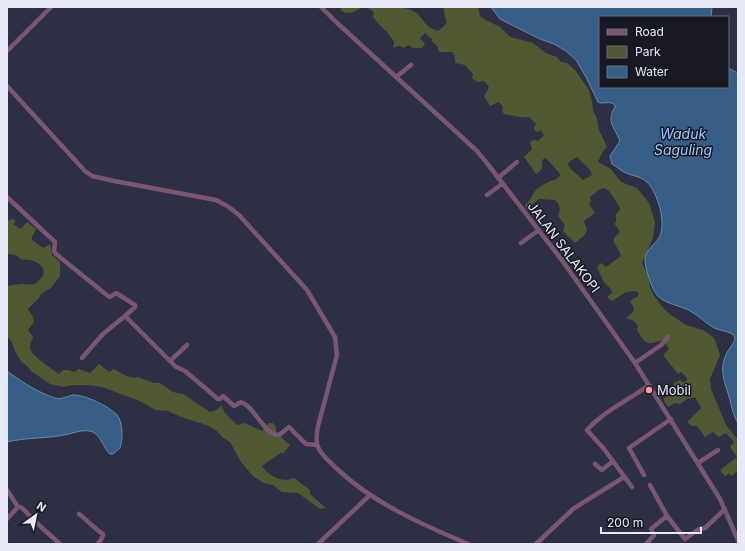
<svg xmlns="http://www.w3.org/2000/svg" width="745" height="551" viewBox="0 0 745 551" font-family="Inter,sans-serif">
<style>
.green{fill:#515933;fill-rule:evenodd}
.water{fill:#375e86;stroke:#6c88a8}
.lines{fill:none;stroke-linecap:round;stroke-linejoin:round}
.minor{stroke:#7a5672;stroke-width:4.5}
.poi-dot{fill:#f59b9e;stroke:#171822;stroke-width:1.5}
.labels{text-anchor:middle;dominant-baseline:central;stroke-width:3;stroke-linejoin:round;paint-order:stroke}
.street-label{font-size:13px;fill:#e7e9f7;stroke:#171822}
.poi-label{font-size:13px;fill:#e7e9f7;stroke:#171822;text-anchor:start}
.water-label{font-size:14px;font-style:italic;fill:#9ccbfe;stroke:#171822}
</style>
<rect width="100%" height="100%" fill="#2d2f44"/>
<path class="green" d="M 341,7 C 359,7 401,3 415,12 C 423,17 425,28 438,31 C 453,19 443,23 444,7 L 478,7 L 480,16 L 486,20 L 500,27 L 510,37 L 533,43 L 546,53 L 557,57 L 561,62 L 567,63 L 575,70 L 589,90 L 592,101 L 593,110 L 597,119 L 599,130 L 607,147 L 602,153 L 598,162 L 611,169 L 621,182 L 637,188 L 649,203 L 655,222 L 653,238 L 642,263 L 648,275 L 650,287 L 654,296 L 664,309 L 671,315 L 686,325 L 703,330 L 713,337 L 715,340 L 720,355 L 710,379 L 711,389 L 726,425 L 738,440 L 738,470 L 732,476 L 729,474 L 725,476 L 720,470 L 737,457 L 730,447 L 734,442 L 726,433 L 719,437 L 713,432 L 705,437 L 697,426 L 692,426 L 687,422 L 701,408 L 695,397 L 687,399 L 680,404 L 675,403 L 668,407 L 663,399 L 669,394 L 669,390 L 674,386 L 674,383 L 680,380 L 682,382 L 685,382 L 688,379 L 681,372 L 678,374 L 663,355 L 669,349 L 663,340 C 646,345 647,346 637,330 L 638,326 L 634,321 L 626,318 L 633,312 L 634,308 L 630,301 L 638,296 L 639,293 L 635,291 L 626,292 L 612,301 L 607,297 L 612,293 C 611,288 608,286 604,282 C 601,277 599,272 597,267 L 601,263 L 606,267 L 621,256 C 618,244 607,242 620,232 L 614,223 L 616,222 L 616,214 L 619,211 L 620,208 L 610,192 L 605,188 L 600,189 L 590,197 L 591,202 L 589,204 L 595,213 L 584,221 L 587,230 L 584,236 L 575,243 C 571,238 566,236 563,230 L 565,225 L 558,216 C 561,209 560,205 555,200 L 539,199 L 529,207 L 530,210 L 527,210 L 525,205 C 532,200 531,195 536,190 C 541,185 547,183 553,180 L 555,180 L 560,176 L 560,174 L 546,158 L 542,160 C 543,166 542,171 536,174 L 524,157 L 532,149 L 530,143 C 532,139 535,140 538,141 L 544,135 L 540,130 L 538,132 L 535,131 L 534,128 L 536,124 L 529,117 C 520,118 512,115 504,114 L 502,111 L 503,107 L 499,102 L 490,106 L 484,96 L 489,88 L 487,84 L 484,81 L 477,82 L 472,78 L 473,74 L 465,65 L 455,63 L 455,57 L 452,52 L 439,52 L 437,46 L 432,41 L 432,39 L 425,33 L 420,38 L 425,44 L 422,48 L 413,48 L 408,45 L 404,48 L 399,46 L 393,48 L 394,42 C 389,32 379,26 373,17 L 374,13 L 370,9 L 362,7 C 355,12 350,15 341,11 ZM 577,157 L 590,170 L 592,175 L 583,180 L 572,170 L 568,165 L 569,162 Z
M 12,219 L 15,220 L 14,225 L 21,229 L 27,222 L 36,229 L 32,237 L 32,240 L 43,248 L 50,244 L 52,255 L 60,262 L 60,276 L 52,287 L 40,295 L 39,298 L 28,309 L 33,317 L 34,322 L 28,330 L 33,337 C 32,340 30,344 30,346 C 29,356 53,369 59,374 L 63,370 L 68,370 L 74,372 L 79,369 L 90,373 L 99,364 L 109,372 L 114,369 L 126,376 L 135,378 L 138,377 L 154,383 L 160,383 L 173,392 L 183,394 L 210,412 L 218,409 L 221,405 L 225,413 L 237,425 L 245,423 L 262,431 L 269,423 L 273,423 L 276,427 L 276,433 L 290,445 L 283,454 L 282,452 L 262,466 C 270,477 282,483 294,478 L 310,490 L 310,494 L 326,508 L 320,509 L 298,493 L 282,492 L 273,485 L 264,483 L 253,476 L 241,462 L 230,442 L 223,438 L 217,431 L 209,426 L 176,415 L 168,411 L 155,410 L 142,402 L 102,387 L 89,385 L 72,385 L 63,387 L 50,384 L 31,371 L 30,369 L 20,360 L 16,353 L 11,341 L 7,336 L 7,286 C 12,285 18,284 23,284 C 26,284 30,285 33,284 C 35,284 37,283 38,281 C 53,270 35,257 22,260 L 15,255 L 7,254 L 7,221 Z"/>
<path class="water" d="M 491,7 L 712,7 L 711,17 L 600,17 L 600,87 L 728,87 L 728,68 L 738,73 L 738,423 C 733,415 732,408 730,400 C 726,385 719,372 725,357 C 727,350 733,346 735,339 L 734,335 C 728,331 721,331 714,328 C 706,323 700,317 692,312 C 681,305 666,305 657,295 C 652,290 644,265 645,258 C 647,249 654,245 659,238 C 667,224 658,193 647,182 C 640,176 632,176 624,172 C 620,170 616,166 612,164 L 610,156 L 620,141 C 614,126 606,122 615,107 L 615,105 C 609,100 603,105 598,102 L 586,77 L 576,60 L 566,51 L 554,44 L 540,39 L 500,19 Z
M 7,371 C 22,382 37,392 55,398 C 62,400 67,396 73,395 C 84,394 110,407 117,415 C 123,422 123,440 120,448 L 113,454 L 110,454 C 103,448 102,437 93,432 C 85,429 76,432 69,434 C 48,439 27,437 7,442 Z"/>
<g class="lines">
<path class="minor" d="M 321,7 L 335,21 L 453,129 L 477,151 L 486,162 L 561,259 L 635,363 L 720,499 L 738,540
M 7,51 L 51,7
M 396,77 L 411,65
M 7,86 L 85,171 L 92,176 L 114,181 L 216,200 L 229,207 L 239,215 L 307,290 L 335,337 L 337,355 L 318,426 C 317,433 315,440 318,447 C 321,455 329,461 336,468 C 373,503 421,524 468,544
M 498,178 L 517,162
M 487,195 L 502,184
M 7,197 L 55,242 L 54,251 L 56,254 L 108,296 L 110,297 L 116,293 L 135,305 L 135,307 L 125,316 L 176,367 L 185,371 L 218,399 L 220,399 L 223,396 L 234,406 L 241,402 C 255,407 264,435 279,435 L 289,427 L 306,444 L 317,445
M 521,243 L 539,230
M 82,358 L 103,334 L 125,316
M 170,361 L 187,345
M 635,363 L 661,345 L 668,337
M 698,463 L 718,450
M 595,464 L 602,470 L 613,461
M 644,475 L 629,448 L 671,419
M 650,485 L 667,516 L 685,539 L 699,529 L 705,528 L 725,509
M 632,487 L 604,449 L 587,430 C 604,411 629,400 649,385
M 7,490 L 18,507
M 79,514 C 87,520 94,528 103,534 L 103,536 L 98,544
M 7,519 L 18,507 L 21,507 L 40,526 L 60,544
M 318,544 L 370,495
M 536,544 L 573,509 L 624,477
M 646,544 L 654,535 L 651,529 L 667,516"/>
</g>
<circle class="poi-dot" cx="649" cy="390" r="4"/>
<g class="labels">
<g class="street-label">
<text transform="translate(564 247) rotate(53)">JALAN SALAKOPI</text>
</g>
<g class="poi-label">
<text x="657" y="390">Mobil</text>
</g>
<g class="water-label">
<text x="683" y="133">Waduk<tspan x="683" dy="16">Saguling</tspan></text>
</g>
</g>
<rect width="745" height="551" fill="none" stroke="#e7e9f7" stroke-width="16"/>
<rect x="599" y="16" width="130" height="72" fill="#171822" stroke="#6a6c77"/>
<rect x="607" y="29" width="20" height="6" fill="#7a5672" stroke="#6a6c77"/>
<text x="635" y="36" font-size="12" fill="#e7e9f7">Road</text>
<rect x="607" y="46" width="20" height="12" fill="#515933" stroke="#6a6c77"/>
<text x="635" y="56" font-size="12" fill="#e7e9f7">Park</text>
<rect x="607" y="66" width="20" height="12" fill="#375e86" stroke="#6a6c77"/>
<text x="635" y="76" font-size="12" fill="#e7e9f7">Water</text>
<g transform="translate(36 515) rotate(33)" stroke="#171822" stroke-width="3" paint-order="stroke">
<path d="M0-3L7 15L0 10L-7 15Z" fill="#e7e9f7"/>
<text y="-6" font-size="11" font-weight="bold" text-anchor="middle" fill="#e7e9f7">N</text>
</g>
<path d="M601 527v6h100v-6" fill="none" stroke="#e7e9f7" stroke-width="2"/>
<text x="607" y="527" font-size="12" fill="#e7e9f7" stroke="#171822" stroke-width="3" paint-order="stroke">200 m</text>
</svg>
